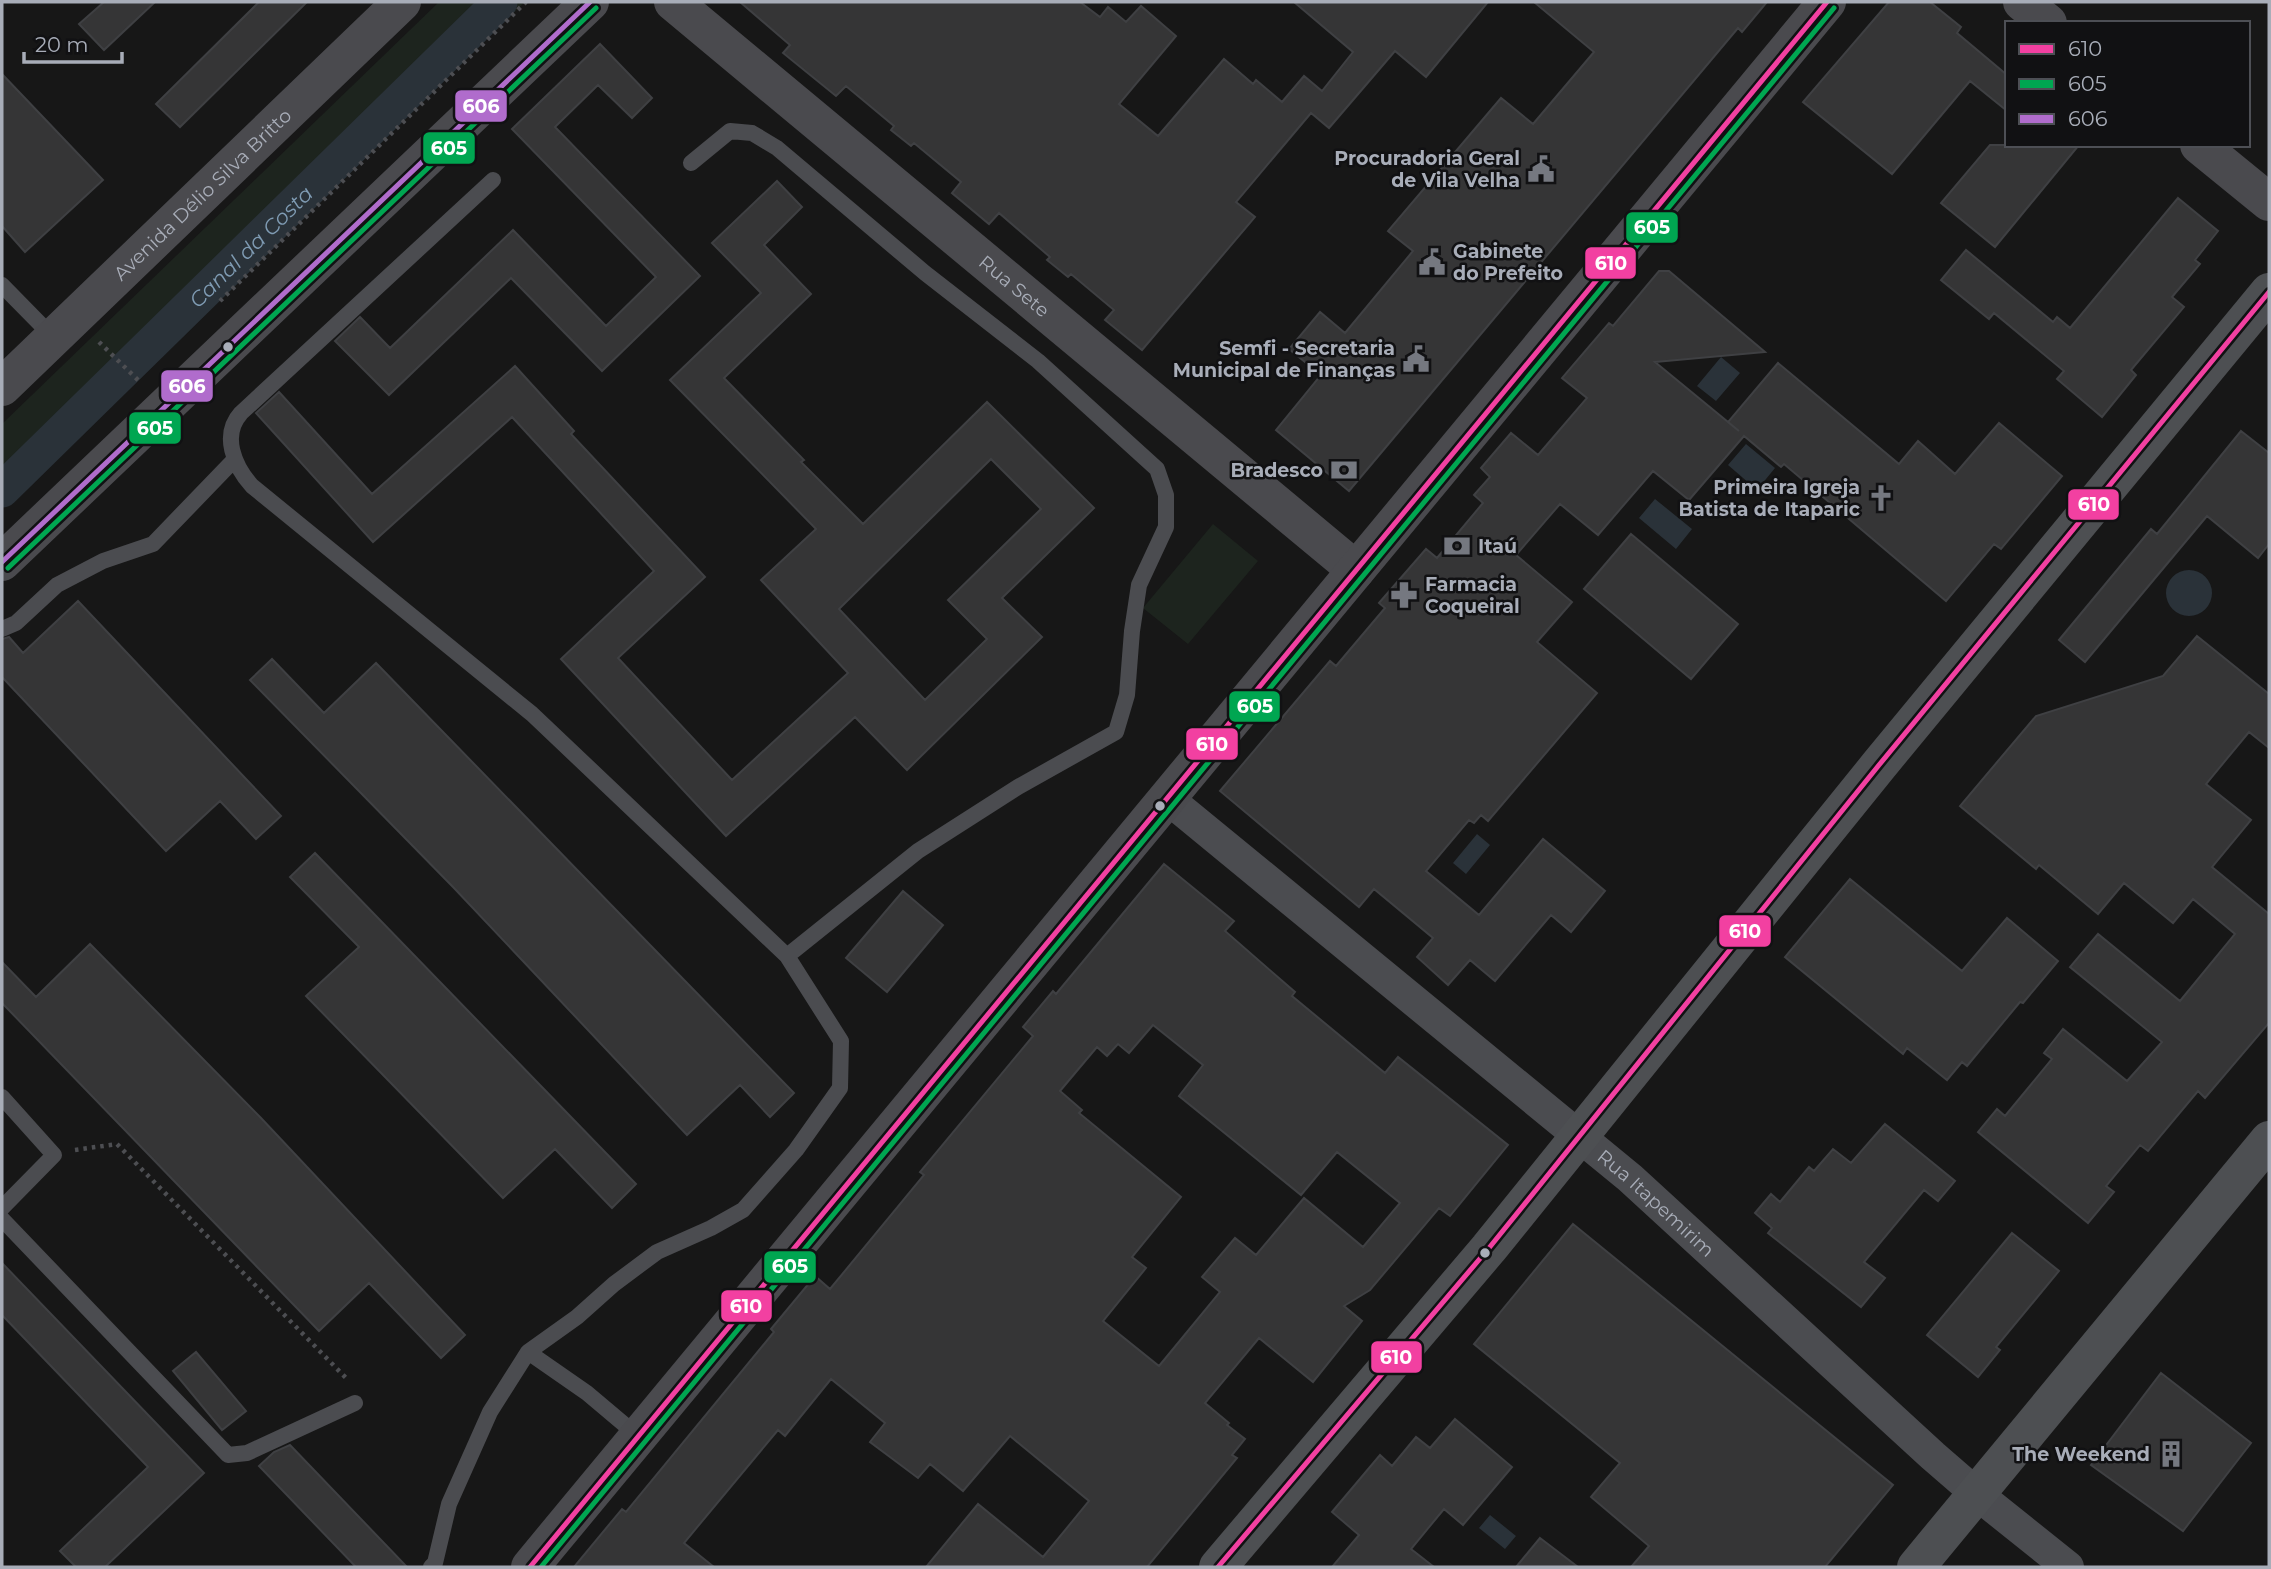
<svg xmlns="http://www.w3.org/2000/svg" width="2271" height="1569" viewBox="0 0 2271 1569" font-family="Montserrat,sans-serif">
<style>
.green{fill:#1d241e}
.water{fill:#2a3239}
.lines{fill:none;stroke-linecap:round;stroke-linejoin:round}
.canal{stroke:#2a3239;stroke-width:35}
.building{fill:#353536;stroke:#3f4043;stroke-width:2;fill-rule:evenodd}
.path{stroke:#4d4e52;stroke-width:4.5;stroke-dasharray:3.5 5;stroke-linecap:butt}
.lane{stroke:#4b4c50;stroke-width:16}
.street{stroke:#4b4c50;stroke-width:32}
.secondary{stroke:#4a4a4e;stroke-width:38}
.primary{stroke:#4d4f52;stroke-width:38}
.bus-1-casing{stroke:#111113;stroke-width:10}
.bus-2-casing{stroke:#111113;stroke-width:10}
.bus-3-casing{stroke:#111113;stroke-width:10}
.bus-1{stroke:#f240a1;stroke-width:5}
.bus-2{stroke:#00a651;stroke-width:5}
.bus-3{stroke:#b06ccc;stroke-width:5}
.bus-dot{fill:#a8adb8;stroke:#111113;stroke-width:2.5}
.labels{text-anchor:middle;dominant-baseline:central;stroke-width:5;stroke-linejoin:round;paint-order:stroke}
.poi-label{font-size:19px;font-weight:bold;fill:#a8adb8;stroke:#111113;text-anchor:end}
.street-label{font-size:19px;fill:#a8adb8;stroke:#111113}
.water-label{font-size:21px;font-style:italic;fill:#7f9bb3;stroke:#111113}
.line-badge{stroke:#111113;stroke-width:2.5}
.badge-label{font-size:19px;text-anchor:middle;font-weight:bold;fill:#fff}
</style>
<rect width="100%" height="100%" fill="#171717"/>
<path class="green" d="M 439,2 L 525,2 L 2,497 L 2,424 Z
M 1213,524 L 1258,561 L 1188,644 L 1143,608 Z"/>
<path class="water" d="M 1721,357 L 1740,373 L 1716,401 L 1697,386 Z
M 1746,444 L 1775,468 L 1757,490 L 1728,465 Z
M 1655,499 L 1692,529 L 1676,549 L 1639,518 Z
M2166 593a23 23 0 1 1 46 0a23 23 0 1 1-46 0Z
M 1477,834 L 1490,845 L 1466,874 L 1453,863 Z
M 1490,1515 L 1516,1536 L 1505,1549 L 1479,1528 Z"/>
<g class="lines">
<path class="canal" id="s1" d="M 2,490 L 500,2"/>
</g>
<path class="building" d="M 104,2 L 155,2 L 104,50 L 79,24 Z
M 259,2 L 307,2 L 180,127 L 156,104 Z
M 740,2 L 1080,2 L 1100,17 L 1108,7 L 1126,22 L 1141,6 L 1176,36 L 1119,104 L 1158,136 L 1224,59 L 1253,84 L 1256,80 L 1282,102 L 1304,76 L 1322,91 L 1353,52 L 1294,2 L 1488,2 L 1426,77 L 1395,51 L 1329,128 L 1311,113 L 1236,202 L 1255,217 L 1142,350 L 1105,320 L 1114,310 L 1071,274 L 1068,277 L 1047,260 L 1050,257 L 999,213 L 989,224 L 952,193 L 961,182 L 914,143 L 911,146 L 891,130 L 894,126 L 846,86 L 836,96 L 783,53 L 790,45 Z
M 1534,2 L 1767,2 L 1742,32 L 1738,28 L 1349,491 L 1276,430 L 1321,375 L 1289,349 L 1320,312 L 1345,333 L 1413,251 L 1388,231 L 1501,98 L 1533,124 L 1594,52 Z
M 1889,2 L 1930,2 L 1961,27 L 1957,33 L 2007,75 L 2007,111 L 1970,81 L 1892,174 L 1803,102 Z
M 600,44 L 652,98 L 632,118 L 598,85 L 555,127 L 700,276 L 602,371 L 511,278 L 389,395 L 335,341 L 360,317 L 390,348 L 513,230 L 606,326 L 656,277 L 512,129 Z
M 2,74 L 103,180 L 25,252 L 2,226 Z
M 1990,145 L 2079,145 L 1995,247 L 1941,203 Z
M 777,181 L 802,207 L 764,245 L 811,294 L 724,378 L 804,460 L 801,462 L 863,524 L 987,402 L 1094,508 L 1002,598 L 1042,637 L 907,770 L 855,717 L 726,836 L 561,659 L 654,571 L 512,417 L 373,542 L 256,413 L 279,392 L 372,494 L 515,366 L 574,431 L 571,434 L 705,577 L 618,658 L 732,780 L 848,673 L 761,580 L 816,529 L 670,380 L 761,293 L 712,243 ZM 991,459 L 1041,509 L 948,600 L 987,639 L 925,700 L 839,609 Z
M 2178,198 L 2218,231 L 2195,260 L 2200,264 L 2172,297 L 2184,307 L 2131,370 L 2136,375 L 2102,417 L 2057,379 L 2064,371 L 1994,313 L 1989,319 L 1941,280 L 1966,250 L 2053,322 L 2057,317 L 2070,328 Z
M 1659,271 L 1669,271 L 1765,352 L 1655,362 L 1739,431 L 1728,422 L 1778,363 L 1899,464 L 1918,441 L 1955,474 L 1999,423 L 2062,476 L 2001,549 L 1994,544 L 1946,601 L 1784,464 L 1781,467 L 1744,436 L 1689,500 L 1653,471 L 1598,535 L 1560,504 L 1516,555 L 1572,602 L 1537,642 L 1597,693 L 1488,821 L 1481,815 L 1474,823 L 1469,820 L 1426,871 L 1479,915 L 1543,839 L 1605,891 L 1571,932 L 1551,915 L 1495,981 L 1470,960 L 1448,985 L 1417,957 L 1433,938 L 1374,889 L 1359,907 L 1220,791 L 1330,661 L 1336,666 L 1385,608 L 1379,603 L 1426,549 L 1437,558 L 1483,503 L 1474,495 L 1490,477 L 1481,468 L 1511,433 L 1538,455 L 1587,398 L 1562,378 L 1609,323 L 1613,326 Z
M 2241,431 L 2269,453 L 2269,544 L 2258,558 L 2207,516 L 2085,662 L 2059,640 L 2151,529 L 2157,534 Z
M 1631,534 L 1738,624 L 1691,679 L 1584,589 Z
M 78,601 L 281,816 L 256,839 L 220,801 L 166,851 L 2,677 L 2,639 L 9,637 L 23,653 Z
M 2197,636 L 2269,694 L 2269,748 L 2249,732 L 2206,784 L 2251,820 L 2212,867 L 2269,914 L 2269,1023 L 2205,1098 L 2198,1091 L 2148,1151 L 2140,1145 L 2106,1186 L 2114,1192 L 2088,1223 L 1978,1132 L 1997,1109 L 2005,1116 L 2052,1059 L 2044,1053 L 2063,1029 L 2127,1081 L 2162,1042 L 2070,967 L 2098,934 L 2180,1001 L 2235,934 L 2193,899 L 2173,923 L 2124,883 L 2098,914 L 2039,865 L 2036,869 L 1960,806 L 2036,716 L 2163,676 Z
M 272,659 L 324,713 L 376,663 L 794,1093 L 770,1117 L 740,1085 L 687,1135 L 453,887 L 250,680 Z
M 315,853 L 636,1184 L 612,1208 L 555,1149 L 503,1198 L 306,996 L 359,947 L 290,877 Z
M 1164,864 L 1234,921 L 1225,931 L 1295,992 L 1292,996 L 1385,1073 L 1398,1057 L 1508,1145 L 1450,1216 L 1439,1208 L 1370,1290 L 1344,1306 L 1362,1321 L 1313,1382 L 1259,1338 L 1205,1403 L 1229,1423 L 1227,1425 L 1245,1439 L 1232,1455 L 1237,1458 L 1147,1567 L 926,1567 L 978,1504 L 1043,1557 L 1089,1501 L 1010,1436 L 963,1491 L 930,1464 L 918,1478 L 870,1442 L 885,1423 L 831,1379 L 785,1436 L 778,1430 L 684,1543 L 714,1567 L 574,1567 L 622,1509 L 626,1512 L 774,1332 L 771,1329 L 815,1276 L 830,1289 L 924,1175 L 920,1172 L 1033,1036 L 1023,1027 L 1053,991 L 1056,994 ZM 1153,1025 L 1203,1065 L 1179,1096 L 1301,1195 L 1337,1152 L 1400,1203 L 1363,1247 L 1304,1198 L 1256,1255 L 1235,1238 L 1202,1277 L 1220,1292 L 1159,1366 L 1103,1321 L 1146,1268 L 1132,1257 L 1181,1197 L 1079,1113 L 1082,1110 L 1060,1091 L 1097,1047 L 1107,1056 L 1118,1044 L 1129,1053 Z
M 1850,879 L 1962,971 L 2007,918 L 2058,961 L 2023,1003 L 2020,1002 L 1967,1066 L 1962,1062 L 1947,1080 L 1907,1048 L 1903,1054 L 1785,957 Z
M 903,891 L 943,925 L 887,992 L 846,958 Z
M 90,944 L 261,1118 L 465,1335 L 441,1358 L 369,1283 L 319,1331 L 2,1003 L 2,962 L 36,997 Z
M 1885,1124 L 1955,1181 L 1938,1201 L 1924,1190 L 1864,1262 L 1885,1278 L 1861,1307 L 1768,1233 L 1772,1228 L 1755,1213 L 1771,1194 L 1780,1202 L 1809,1167 L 1814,1171 L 1833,1149 L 1851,1163 Z
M 1573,1224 L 1893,1485 L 1825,1567 L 1631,1567 L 1649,1546 L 1591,1497 L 1620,1463 L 1474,1344 Z
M 2012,1233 L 2059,1271 L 1996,1347 L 2000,1350 L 1978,1377 L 1927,1335 Z
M 2,1263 L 204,1473 L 105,1567 L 76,1567 L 60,1551 L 148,1467 L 2,1315 Z
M 196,1352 L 246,1411 L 222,1430 L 173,1371 Z
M 2161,1373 L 2251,1443 L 2183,1531 L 2091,1465 Z
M 1455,1419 L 1512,1467 L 1463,1525 L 1444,1509 L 1411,1549 L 1434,1567 L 1332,1567 L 1359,1535 L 1332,1512 L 1380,1455 L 1392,1466 L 1416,1437 L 1430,1448 Z
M 290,1445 L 407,1567 L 356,1567 L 259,1466 L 274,1452 Z
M 1540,1538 L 1578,1567 L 1516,1567 Z"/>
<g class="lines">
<path class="path" d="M 220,301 L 526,2
M 99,342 L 140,382
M 75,1150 L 117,1144 L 348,1380"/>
<path class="lane" d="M 691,163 L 730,131 L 752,133 L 777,148 L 925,273 L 1038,361 L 1157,469 L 1166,495 L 1166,527 L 1139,585 L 1132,631 L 1127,695 L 1116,732 L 1018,787 L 918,851 L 787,956
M 493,180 L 241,413 C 221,435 234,466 252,486 L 532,714 L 787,956 L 841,1041 L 840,1088 L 796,1150 L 743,1210 L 711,1228 L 657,1252 L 614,1284 L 577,1317 L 528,1352 L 587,1393 L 638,1436
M 2,285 L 53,337
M 2,629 L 16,623 L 57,585 L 103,561 L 153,544 L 235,459
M 2,1097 L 54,1155 L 2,1208
M 2,1219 L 228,1455 L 247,1453 L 355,1403
M 431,1567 L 435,1563 L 449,1504 L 490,1412 L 528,1352"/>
<path class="street" id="s2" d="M 1167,798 L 1630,1178 L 1933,1456 L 1978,1495 L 2068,1567"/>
<g class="secondary">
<path id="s3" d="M 673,2 L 1356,570"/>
<path d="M 2022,2 L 2048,23"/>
<path d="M 2199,145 L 2269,202"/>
<path id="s4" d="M 2,387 L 402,2"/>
<path d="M 2,562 L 590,2"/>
<path d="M 530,1567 L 1827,2"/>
</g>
<path class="primary" d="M 1218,1567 L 1489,1248 L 1879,765 L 2269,292
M 1916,1567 L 2269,1140"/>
<defs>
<path id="bus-1" d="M 530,1567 L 1827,2
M 1218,1567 L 1489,1248 L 1879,765 L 2269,292"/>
<path id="bus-2" d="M 8,568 L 596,8
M 541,1567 L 1834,8"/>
<path id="bus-3" d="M 2,562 L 590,2"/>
</defs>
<use href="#bus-1" class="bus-1-casing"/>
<use href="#bus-2" class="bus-2-casing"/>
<use href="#bus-3" class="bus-3-casing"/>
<use href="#bus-1" class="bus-1"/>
<use href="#bus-2" class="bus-2"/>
<use href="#bus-3" class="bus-3"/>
</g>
<defs>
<symbol id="civic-bare" viewBox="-9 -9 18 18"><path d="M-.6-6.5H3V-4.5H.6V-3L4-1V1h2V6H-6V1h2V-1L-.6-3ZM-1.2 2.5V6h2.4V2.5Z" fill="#757880" stroke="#111113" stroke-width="2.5" paint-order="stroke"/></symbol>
<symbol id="bank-bare" viewBox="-9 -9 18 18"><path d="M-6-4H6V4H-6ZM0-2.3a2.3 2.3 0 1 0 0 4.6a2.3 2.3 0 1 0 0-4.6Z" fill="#757880" stroke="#111113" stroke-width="2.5" paint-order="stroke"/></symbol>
<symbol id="church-bare" viewBox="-9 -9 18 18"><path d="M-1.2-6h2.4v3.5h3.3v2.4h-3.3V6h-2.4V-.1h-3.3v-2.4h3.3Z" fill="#757880" stroke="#111113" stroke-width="2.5" paint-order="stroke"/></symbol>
<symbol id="pharmacy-bare" viewBox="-9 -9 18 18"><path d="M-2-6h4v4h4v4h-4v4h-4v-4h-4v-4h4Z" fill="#757880" stroke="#111113" stroke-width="2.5" paint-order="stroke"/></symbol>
<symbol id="building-bare" viewBox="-9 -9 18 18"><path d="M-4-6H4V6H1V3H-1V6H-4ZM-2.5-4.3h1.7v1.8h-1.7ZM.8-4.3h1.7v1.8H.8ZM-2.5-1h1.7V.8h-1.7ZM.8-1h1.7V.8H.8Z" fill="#757880" stroke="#111113" stroke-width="2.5" paint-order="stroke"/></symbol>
</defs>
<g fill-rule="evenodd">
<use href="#civic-bare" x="1522" y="150" width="38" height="38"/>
<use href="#civic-bare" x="1413" y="243" width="38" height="38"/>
<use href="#civic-bare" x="1397" y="340" width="38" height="38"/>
<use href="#bank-bare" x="1325" y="451" width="38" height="38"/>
<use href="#church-bare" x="1862" y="479" width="38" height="38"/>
<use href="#bank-bare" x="1438" y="527" width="38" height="38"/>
<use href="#pharmacy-bare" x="1385" y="576" width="38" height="38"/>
<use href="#building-bare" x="2152" y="1435" width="38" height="38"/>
</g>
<g class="bus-dot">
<circle cx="228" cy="347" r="6"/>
<circle cx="1160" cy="806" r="6"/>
<circle cx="1485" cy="1253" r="6"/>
</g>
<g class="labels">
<g class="poi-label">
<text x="1520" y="158">Procuradoria Geral<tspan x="1520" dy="22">de Vila Velha</tspan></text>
<text x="1453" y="251" text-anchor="start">Gabinete<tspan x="1453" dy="22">do Prefeito</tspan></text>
<text x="1395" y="348">Semfi - Secretaria<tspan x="1395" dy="22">Municipal de Finanças</tspan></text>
<text x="1323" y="470">Bradesco</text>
<text x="1860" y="487">Primeira Igreja<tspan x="1860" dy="22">Batista de Itaparic</tspan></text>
<text x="1478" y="546" text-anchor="start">Itaú</text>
<text x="1425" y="584" text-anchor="start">Farmacia<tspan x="1425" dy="22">Coqueiral</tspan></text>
<text x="2150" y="1454">The Weekend</text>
</g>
<g class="street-label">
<text stroke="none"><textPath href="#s4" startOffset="278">Avenida Délio Silva Britto</textPath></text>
<text stroke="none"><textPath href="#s3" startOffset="444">Rua Sete</textPath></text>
<text stroke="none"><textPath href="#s2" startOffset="635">Rua Itapemirim</textPath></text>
</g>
<g class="water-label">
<text stroke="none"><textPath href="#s1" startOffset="348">Canal da Costa</textPath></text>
</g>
</g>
<g class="line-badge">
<rect x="454" y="89" width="54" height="34" rx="7" fill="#b06ccc"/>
<rect x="422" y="131" width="54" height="34" rx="7" fill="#00a651"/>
<rect x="1625" y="211" width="54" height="33" rx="7" fill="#00a651"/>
<rect x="1584" y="246" width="53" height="34" rx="7" fill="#f240a1"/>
<rect x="160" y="369" width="54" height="34" rx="7" fill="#b06ccc"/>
<rect x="128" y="411" width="54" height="34" rx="7" fill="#00a651"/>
<rect x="2067" y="488" width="53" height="33" rx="7" fill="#f240a1"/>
<rect x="1228" y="690" width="53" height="33" rx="7" fill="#00a651"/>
<rect x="1185" y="727" width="54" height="34" rx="7" fill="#f240a1"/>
<rect x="1718" y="914" width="54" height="34" rx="7" fill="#f240a1"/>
<rect x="763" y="1250" width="54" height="34" rx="7" fill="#00a651"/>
<rect x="720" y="1289" width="53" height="34" rx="7" fill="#f240a1"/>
<rect x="1370" y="1340" width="53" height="34" rx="7" fill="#f240a1"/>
</g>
<g class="badge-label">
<text x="481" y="113">606</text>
<text x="449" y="155">605</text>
<text x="1652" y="234">605</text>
<text x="1611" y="270">610</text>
<text x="187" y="393">606</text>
<text x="155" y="435">605</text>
<text x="2094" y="511">610</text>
<text x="1255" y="713">605</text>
<text x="1212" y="751">610</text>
<text x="1745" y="938">610</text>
<text x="790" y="1273">605</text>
<text x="746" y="1313">610</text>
<text x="1396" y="1364">610</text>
</g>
<rect width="2271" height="1569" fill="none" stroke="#a8adb8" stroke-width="7"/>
<rect x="2005" y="21" width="245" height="126" fill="#111113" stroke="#4d4f55" stroke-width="2"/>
<rect x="2019" y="44" width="35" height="10" fill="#f240a1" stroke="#4d4f55" stroke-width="2"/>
<text x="2068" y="56" font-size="21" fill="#a8adb8">610</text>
<rect x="2019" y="79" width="35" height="10" fill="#00a651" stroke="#4d4f55" stroke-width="2"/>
<text x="2068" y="91" font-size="21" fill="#a8adb8">605</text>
<rect x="2019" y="114" width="35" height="10" fill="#b06ccc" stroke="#4d4f55" stroke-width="2"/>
<text x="2068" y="126" font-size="21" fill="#a8adb8">606</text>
<path d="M24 52v10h98v-10" fill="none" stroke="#a8adb8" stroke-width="3.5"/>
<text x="35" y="52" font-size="21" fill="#a8adb8" stroke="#111113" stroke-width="5" paint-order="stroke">20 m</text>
</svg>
